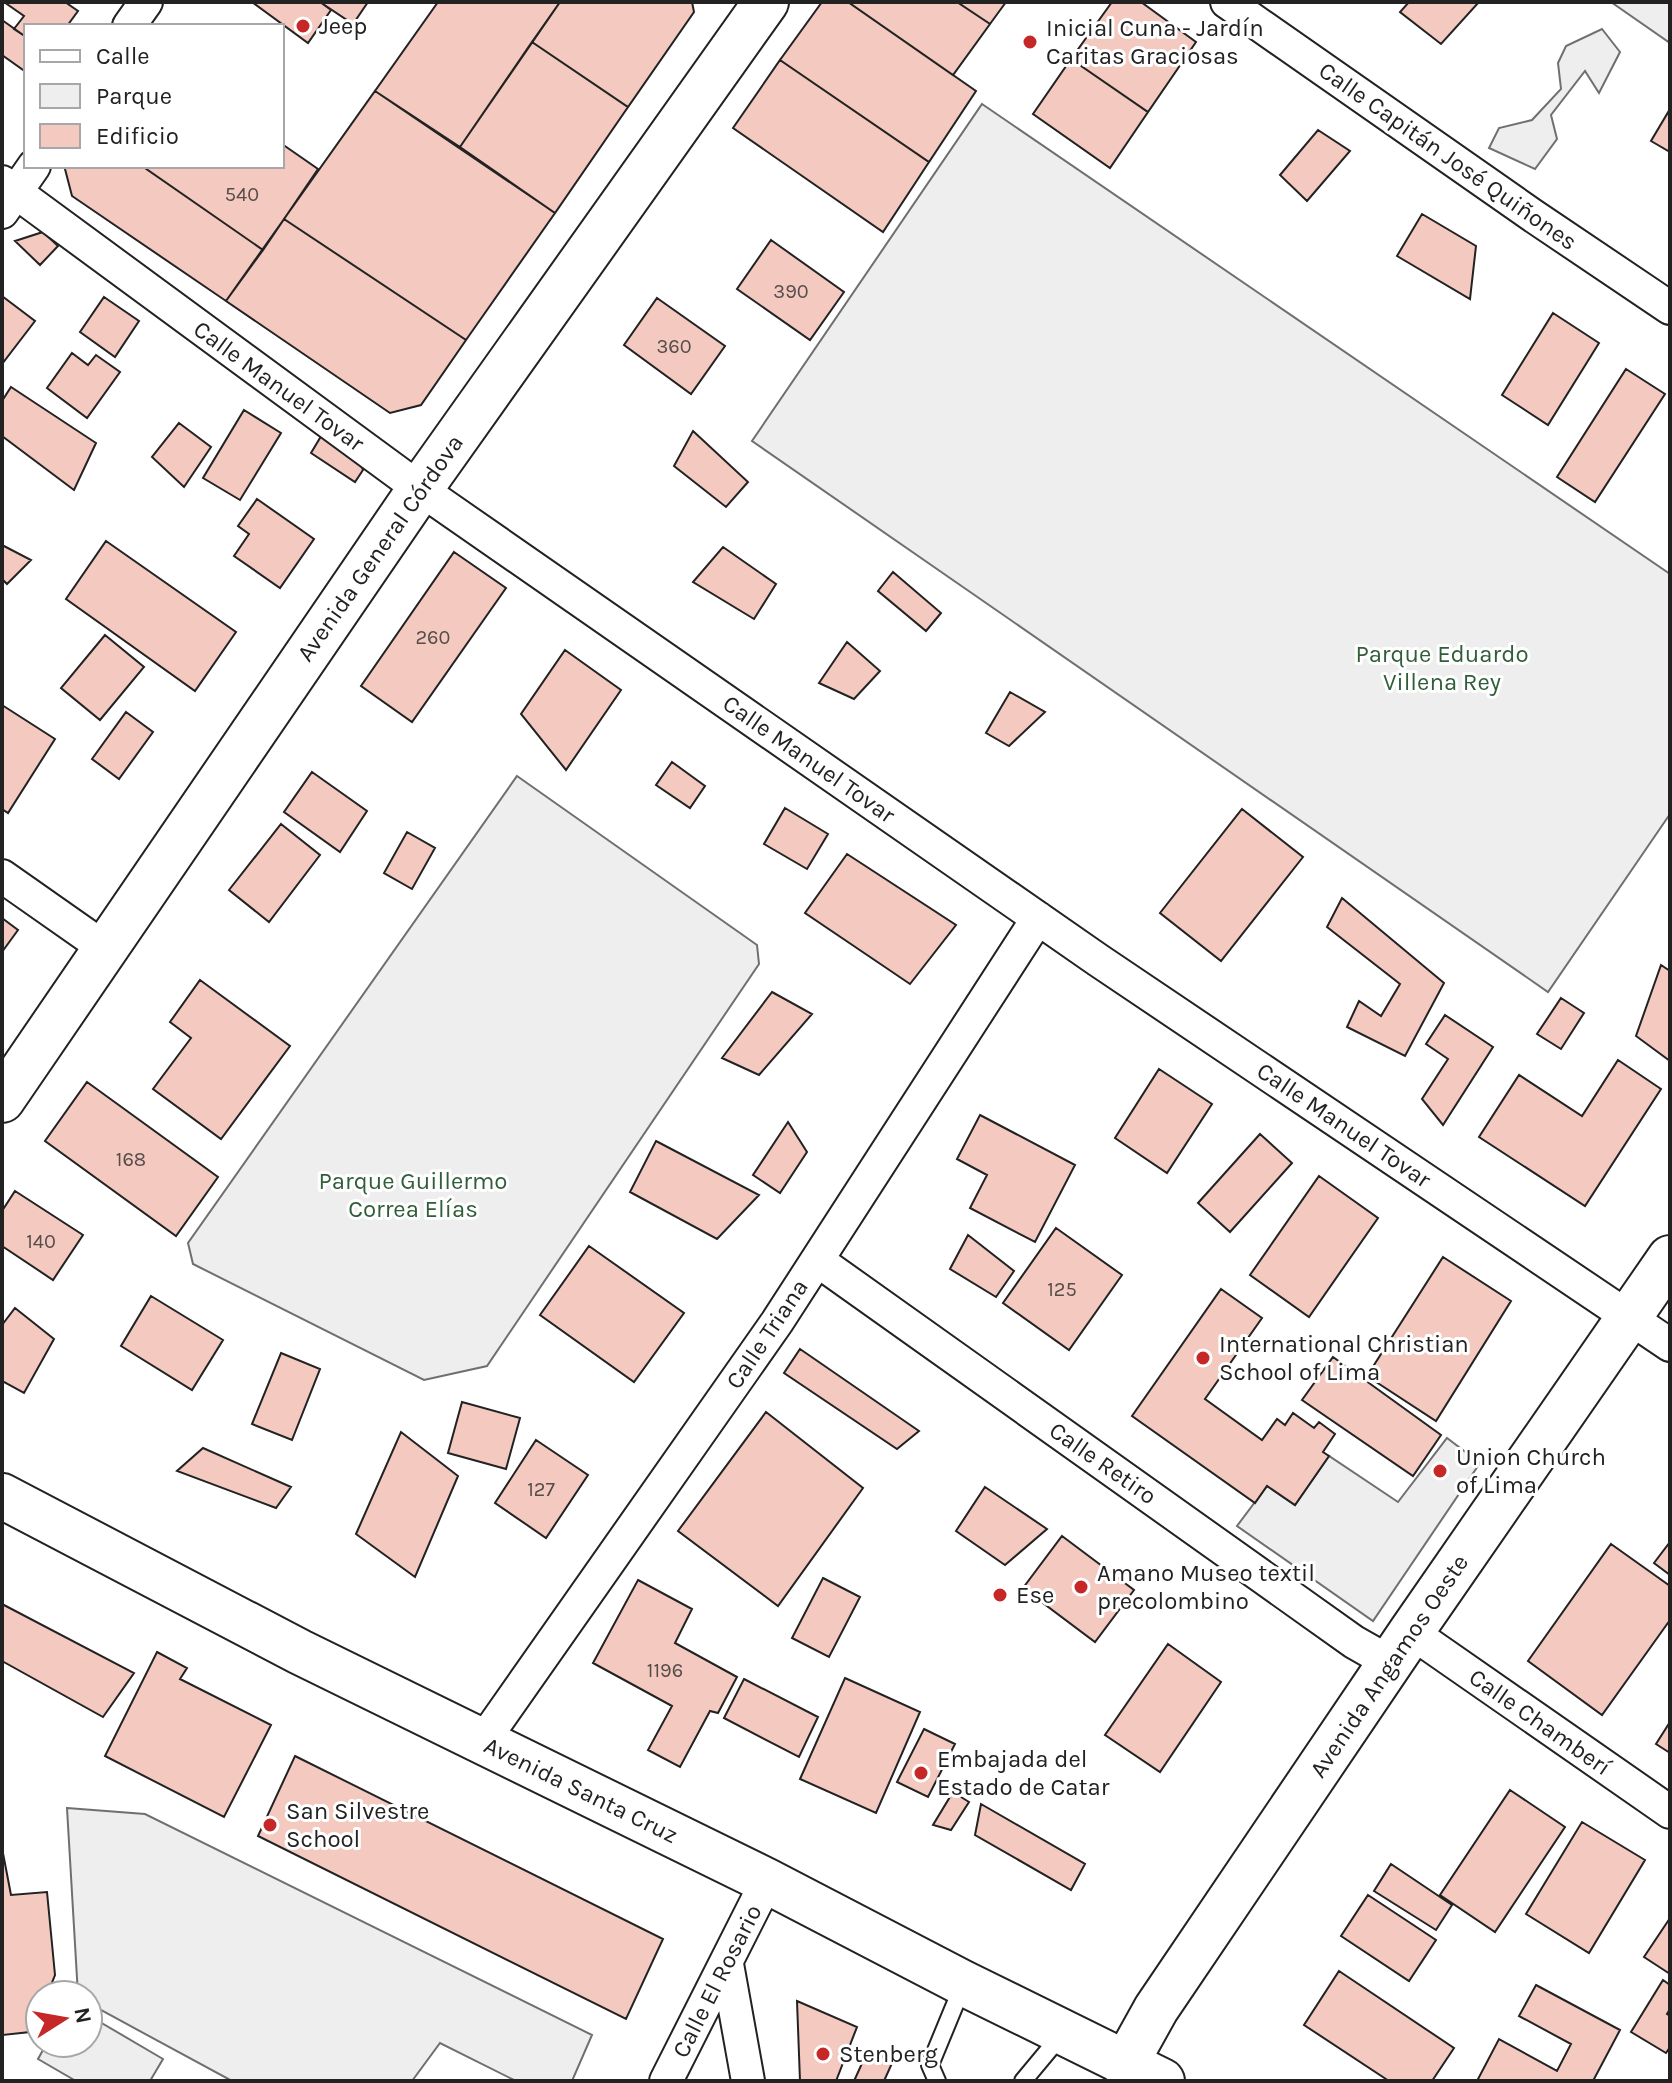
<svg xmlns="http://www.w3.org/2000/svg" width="1672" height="2083" viewBox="0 0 1672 2083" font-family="Karla,sans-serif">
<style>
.green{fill:#eee;stroke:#6f6f6f;stroke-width:2}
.building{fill:#f3c9c0;stroke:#222;stroke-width:2}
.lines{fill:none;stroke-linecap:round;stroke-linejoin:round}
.lane-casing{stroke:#222;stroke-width:20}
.street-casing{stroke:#222;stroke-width:36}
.secondary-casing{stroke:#222;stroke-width:48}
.primary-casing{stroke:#222;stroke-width:48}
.lane{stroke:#fff;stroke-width:16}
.street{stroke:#fff;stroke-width:32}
.secondary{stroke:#fff;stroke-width:44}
.primary{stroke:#fff;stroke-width:44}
.poi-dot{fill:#c62828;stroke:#fff;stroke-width:3}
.labels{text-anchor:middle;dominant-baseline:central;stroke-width:6;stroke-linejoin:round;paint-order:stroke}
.number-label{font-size:20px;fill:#564c4a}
.poi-label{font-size:24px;fill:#222;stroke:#fff;text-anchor:start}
.street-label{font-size:24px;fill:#222;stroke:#fff}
.park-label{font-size:24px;fill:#2f5e38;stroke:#fff}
</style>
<rect width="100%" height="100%" fill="#fff"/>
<path class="green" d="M 1611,2 L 1670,2 L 1670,43 Z
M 1602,29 L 1620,52 L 1599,93 L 1585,71 L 1551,115 L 1557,139 L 1535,169 L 1489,148 L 1499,128 L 1532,120 L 1561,89 L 1558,63 L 1566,46 Z
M 982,104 L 1670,574 L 1670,814 L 1548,992 L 752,441 Z
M 517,776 L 757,945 L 759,964 L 487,1366 L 424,1380 L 193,1264 L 188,1243 Z
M 1447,1438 L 1480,1463 L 1373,1621 L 1237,1526 L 1267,1486 L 1295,1505 L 1329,1456 L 1398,1502 Z
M 67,1808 L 145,1814 L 592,2035 L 572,2081 L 516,2081 L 440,2043 L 412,2081 L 232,2081 L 88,2003 L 88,1995 L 78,1995 Z
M 88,2015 L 163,2059 L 150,2081 L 76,2081 L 38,2059 L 47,2043 L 88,2043 Z"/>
<path class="building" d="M 4,2 L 65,2 L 78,11 L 67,26 L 26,26 L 26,37 L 14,29 L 24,16 Z
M 252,2 L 320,2 L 331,10 L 308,43 Z
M 320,2 L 368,2 L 353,24 Z
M 438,2 L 560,2 L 460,147 L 375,91 Z
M 560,2 L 692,2 L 694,12 L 628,107 L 532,42 Z
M 822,2 L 848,2 L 976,91 L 929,162 L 780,60 Z
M 848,2 L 957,2 L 990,24 L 953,75 Z
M 957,2 L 1006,2 L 990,24 Z
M 1112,2 L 1141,2 L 1196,42 L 1148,112 L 1071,59 Z
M 1409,2 L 1479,2 L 1441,44 L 1400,12 Z
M 2,20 L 26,37 L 26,72 L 2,55 Z
M 532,42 L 628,107 L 555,213 L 460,147 Z
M 1071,59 L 1148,112 L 1110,168 L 1033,114 Z
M 780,60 L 929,162 L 883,232 L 733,128 Z
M 375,91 L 555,213 L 466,340 L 284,219 Z
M 1670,109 L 1670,152 L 1651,141 Z
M 1318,130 L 1350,151 L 1307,201 L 1280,175 Z
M 282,144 L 318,169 L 263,250 L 142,166 L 282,166 Z
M 68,166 L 142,166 L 263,250 L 226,301 L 72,196 L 65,169 Z
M 1422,214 L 1476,246 L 1470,299 L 1397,256 Z
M 284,219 L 466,340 L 421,405 L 390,413 L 226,301 Z
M 43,232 L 58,246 L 40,265 L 15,241 Z
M 771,240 L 844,292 L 810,340 L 737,289 Z
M 2,296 L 35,321 L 2,364 Z
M 104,297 L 139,321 L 115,357 L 80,332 Z
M 657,298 L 725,346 L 691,394 L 624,345 Z
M 1553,313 L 1599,343 L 1548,425 L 1502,395 Z
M 72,353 L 88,365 L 96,355 L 120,372 L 87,418 L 47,388 Z
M 1626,369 L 1665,394 L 1595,502 L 1557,477 Z
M 11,387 L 96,443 L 74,490 L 2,436 L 2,401 Z
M 244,410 L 281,433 L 240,500 L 203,478 Z
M 179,423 L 211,447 L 184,487 L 152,457 Z
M 693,431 L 748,482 L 726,507 L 674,466 Z
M 323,433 L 357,455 L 363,470 L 355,482 L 311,453 Z
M 257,499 L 314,539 L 280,588 L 234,556 L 249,534 L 238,526 Z
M 106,541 L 236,632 L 195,691 L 66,599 Z
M 2,545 L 31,560 L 7,584 L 2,579 Z
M 723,547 L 776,584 L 754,619 L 693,582 Z
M 454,552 L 506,588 L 412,722 L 361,686 Z
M 893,572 L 941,613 L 926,631 L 878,591 Z
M 105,635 L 144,667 L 100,720 L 61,688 Z
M 847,642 L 880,671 L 854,699 L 819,683 Z
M 565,650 L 621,690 L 566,770 L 521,714 Z
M 1010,692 L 1045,712 L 1009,746 L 986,733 Z
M 2,705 L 55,739 L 8,813 L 2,809 Z
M 126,712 L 153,732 L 119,779 L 92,759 Z
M 672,762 L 705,786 L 690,808 L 656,785 Z
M 312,772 L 367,811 L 340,852 L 284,812 Z
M 785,808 L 828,834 L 807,869 L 764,844 Z
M 1242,809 L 1303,857 L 1221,961 L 1160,913 Z
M 281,824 L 320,855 L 269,922 L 229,890 Z
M 407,832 L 435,848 L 412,889 L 384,873 Z
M 847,854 L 956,925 L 910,984 L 805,913 Z
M 1342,898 L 1444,983 L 1405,1056 L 1347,1027 L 1359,1001 L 1381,1016 L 1400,984 L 1327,927 Z
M 2,918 L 18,930 L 2,952 Z
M 1661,965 L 1670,971 L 1670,1061 L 1636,1036 Z
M 200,980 L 290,1046 L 221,1139 L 153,1089 L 191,1038 L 170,1022 Z
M 772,992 L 812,1014 L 759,1075 L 722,1058 Z
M 1561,998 L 1584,1013 L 1561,1049 L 1537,1034 Z
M 1445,1015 L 1493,1047 L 1443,1125 L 1422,1099 L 1448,1059 L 1426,1044 Z
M 1618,1060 L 1661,1089 L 1585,1206 L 1479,1137 L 1519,1075 L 1582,1116 Z
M 1159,1069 L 1212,1104 L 1167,1173 L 1115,1138 Z
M 87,1082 L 218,1177 L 176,1236 L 45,1141 Z
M 980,1115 L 1075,1165 L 1035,1242 L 970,1208 L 987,1175 L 957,1159 Z
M 788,1122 L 807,1152 L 780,1193 L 753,1175 Z
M 1260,1134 L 1292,1163 L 1230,1232 L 1198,1203 Z
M 656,1141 L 759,1195 L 717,1239 L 630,1192 Z
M 1319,1176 L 1378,1218 L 1309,1317 L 1250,1275 Z
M 15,1191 L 83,1235 L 53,1280 L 2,1246 L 2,1211 Z
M 1056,1228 L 1122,1275 L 1069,1350 L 1003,1303 Z
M 968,1235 L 1014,1271 L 996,1297 L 950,1269 Z
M 589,1246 L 684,1313 L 634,1382 L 540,1315 Z
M 1443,1257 L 1511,1301 L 1436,1421 L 1367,1376 Z
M 1221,1289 L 1262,1318 L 1205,1399 L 1262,1440 L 1277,1419 L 1285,1425 L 1293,1413 L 1314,1428 L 1319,1422 L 1335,1434 L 1323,1452 L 1329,1456 L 1295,1505 L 1267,1486 L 1255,1503 L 1132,1416 Z
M 151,1296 L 223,1340 L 192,1390 L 121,1346 Z
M 15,1308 L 54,1339 L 24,1393 L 2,1381 L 2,1325 Z
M 800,1349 L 919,1431 L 897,1449 L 784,1373 Z
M 281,1353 L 320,1369 L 292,1440 L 252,1424 Z
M 1333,1357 L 1441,1435 L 1413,1476 L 1302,1400 Z
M 462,1402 L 520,1418 L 506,1469 L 448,1453 Z
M 766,1412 L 863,1488 L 778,1606 L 678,1531 Z
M 401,1432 L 458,1476 L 415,1577 L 356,1534 Z
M 536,1440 L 588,1475 L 546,1538 L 495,1503 Z
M 203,1448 L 291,1487 L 276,1508 L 177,1471 Z
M 985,1487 L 1047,1529 L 1005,1565 L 956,1531 Z
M 1062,1536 L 1134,1590 L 1095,1642 L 1023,1588 Z
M 1670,1542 L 1670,1575 L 1654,1563 Z
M 1611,1544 L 1670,1586 L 1670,1620 L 1602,1715 L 1528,1661 Z
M 823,1578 L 860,1597 L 829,1657 L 792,1638 Z
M 638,1580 L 692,1609 L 675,1643 L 737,1677 L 718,1713 L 710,1711 L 680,1767 L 648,1750 L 672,1706 L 593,1663 Z
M 2,1604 L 134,1673 L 103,1717 L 2,1661 Z
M 1168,1644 L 1221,1682 L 1160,1772 L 1105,1735 Z
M 157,1652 L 187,1668 L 180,1679 L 271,1725 L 224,1817 L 105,1756 Z
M 845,1678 L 920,1712 L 876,1813 L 800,1779 Z
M 744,1679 L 818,1717 L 799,1757 L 724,1718 Z
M 1670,1722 L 1670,1753 L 1656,1744 Z
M 924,1729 L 955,1744 L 928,1797 L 897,1782 Z
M 295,1756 L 663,1939 L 626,2019 L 258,1836 Z
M 1510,1790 L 1565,1827 L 1495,1932 L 1440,1895 Z
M 953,1792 L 969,1802 L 951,1830 L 933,1825 Z
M 981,1804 L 1085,1864 L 1071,1890 L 975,1835 Z
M 1582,1822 L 1645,1860 L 1589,1953 L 1526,1914 Z
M 2,1848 L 11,1895 L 47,1892 L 55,1975 L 47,1995 L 40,1995 L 40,2010 L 30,2032 L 3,2035 Z
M 1391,1864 L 1452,1905 L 1436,1930 L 1374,1891 Z
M 1368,1895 L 1436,1940 L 1409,1981 L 1341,1936 Z
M 1670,1918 L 1670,1974 L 1644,1957 Z
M 1339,1971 L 1454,2048 L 1432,2081 L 1389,2081 L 1304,2025 Z
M 1663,1980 L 1670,1985 L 1670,2009 L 1667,2014 L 1670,2016 L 1670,2047 L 1666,2053 L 1631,2032 Z
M 1536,1985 L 1620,2030 L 1593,2081 L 1477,2081 L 1499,2039 L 1557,2071 L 1571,2044 L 1519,2016 Z
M 797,2001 L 857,2027 L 836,2081 L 800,2081 Z
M 868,2050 L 893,2061 L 884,2081 L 854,2081 Z"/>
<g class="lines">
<defs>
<path id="lane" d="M 937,2081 L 930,2065 L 963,1985
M 1023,2081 L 1063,2033"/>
<path id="street" d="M 1227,2 L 1532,215 L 1670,308
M 129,26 L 146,2
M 2,182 L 420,489 L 1098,960 L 1670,1345
M 2,212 L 34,166
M 2,876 L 106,949
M 817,1260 L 1354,1642 L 1391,1663
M 1411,1632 L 1670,1812
M 483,1741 L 777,1322 L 1038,918
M 727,1964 L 748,2081
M 666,2081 L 767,1881"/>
<path id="secondary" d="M 2,1100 L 420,489 L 766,2
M 2,1496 L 300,1652 L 767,1881 L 963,1983 L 1162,2081
M 1126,2063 L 1156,2009 L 1411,1632 L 1670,1258"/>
<path id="primary" d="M 1126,2063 L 1130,2081"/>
</defs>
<use href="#lane" class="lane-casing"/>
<use href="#street" class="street-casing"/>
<use href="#secondary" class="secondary-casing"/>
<use href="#primary" class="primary-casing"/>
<use href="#lane" class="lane"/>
<use href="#street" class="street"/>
<use href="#secondary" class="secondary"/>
<use href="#primary" class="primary"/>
</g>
<g class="poi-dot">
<circle cx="303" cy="26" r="8"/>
<circle cx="1030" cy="42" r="8"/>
<circle cx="1203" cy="1358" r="8"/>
<circle cx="1440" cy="1471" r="8"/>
<circle cx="1081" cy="1587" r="8"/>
<circle cx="1000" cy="1595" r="8"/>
<circle cx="921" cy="1773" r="8"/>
<circle cx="270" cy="1825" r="8"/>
<circle cx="823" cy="2054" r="8"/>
</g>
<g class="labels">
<g class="number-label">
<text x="242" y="194">540</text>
<text x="791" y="291">390</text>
<text x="674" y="346">360</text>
<text x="433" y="637">260</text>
<text x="131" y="1159">168</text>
<text x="41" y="1241">140</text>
<text x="1062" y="1289">125</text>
<text x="541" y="1489">127</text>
<text x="665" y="1670">1196</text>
</g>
<g class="poi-label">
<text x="319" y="26">Jeep</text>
<text x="1046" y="28">Inicial Cuna - Jardín<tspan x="1046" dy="28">Caritas Graciosas</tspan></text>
<text x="1219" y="1344">International Christian<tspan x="1219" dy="28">School of Lima</tspan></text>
<text x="1456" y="1457">Union Church<tspan x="1456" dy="28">of Lima</tspan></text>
<text x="1097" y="1573">Amano Museo textil<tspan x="1097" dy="28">precolombino</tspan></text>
<text x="1016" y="1595">Ese</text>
<text x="937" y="1759">Embajada del<tspan x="937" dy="28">Estado de Catar</tspan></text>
<text x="286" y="1811">San Silvestre<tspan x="286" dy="28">School</tspan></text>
<text x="839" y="2054">Stenberg</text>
</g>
<g class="street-label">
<text transform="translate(1448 156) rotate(35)">Calle Capitán José Quiñones</text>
<text transform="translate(279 386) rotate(36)">Calle Manuel Tovar</text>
<text transform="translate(380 548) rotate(-55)">Avenida General Córdova</text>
<text transform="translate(809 759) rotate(35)">Calle Manuel Tovar</text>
<text transform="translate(1344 1125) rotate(34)">Calle Manuel Tovar</text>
<text transform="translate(767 1334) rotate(-56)">Calle Triana</text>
<text transform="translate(1103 1463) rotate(35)">Calle Retiro</text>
<text transform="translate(1389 1666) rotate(-56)">Avenida Angamos Oeste</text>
<text transform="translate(1540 1722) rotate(35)">Calle Chamberí</text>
<text transform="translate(581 1790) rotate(26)">Avenida Santa Cruz</text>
<text transform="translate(717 1981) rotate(-63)">Calle El Rosario</text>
</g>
<g class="park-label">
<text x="1442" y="654">Parque Eduardo<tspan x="1442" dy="28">Villena Rey</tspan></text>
<text x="413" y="1181">Parque Guillermo<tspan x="413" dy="28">Correa Elías</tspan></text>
</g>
</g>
<rect width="1672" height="2083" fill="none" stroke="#222222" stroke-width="8"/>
<rect x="24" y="24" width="260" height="144" fill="#ffffff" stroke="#a7a7a7" stroke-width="2"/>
<rect x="40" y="50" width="40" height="12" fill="#ffffff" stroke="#a7a7a7" stroke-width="2"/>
<text x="96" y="64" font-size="24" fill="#222222">Calle</text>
<rect x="40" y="84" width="40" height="24" fill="#eeeeee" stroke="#a7a7a7" stroke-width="2"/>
<text x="96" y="104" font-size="24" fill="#222222">Parque</text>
<rect x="40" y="124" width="40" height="24" fill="#f3c9c0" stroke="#a7a7a7" stroke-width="2"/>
<text x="96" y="144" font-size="24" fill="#222222">Edificio</text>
<g transform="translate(64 2019) rotate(79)"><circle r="38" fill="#ffffff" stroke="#a7a7a7" stroke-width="2"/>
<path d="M0-6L14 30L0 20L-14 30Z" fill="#c62828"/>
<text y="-12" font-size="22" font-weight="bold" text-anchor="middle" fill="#222222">N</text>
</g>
</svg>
